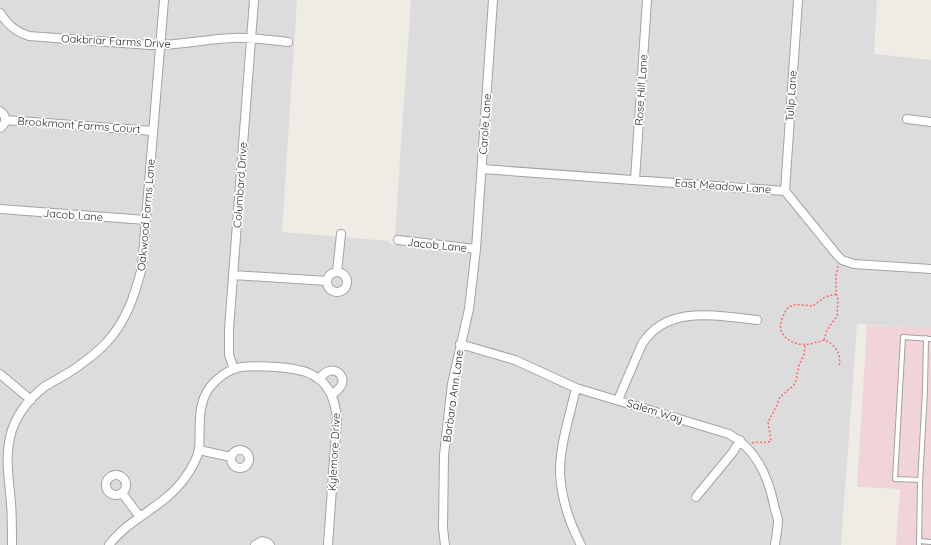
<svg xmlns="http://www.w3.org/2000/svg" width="931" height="545" viewBox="0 0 931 545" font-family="Quicksand,sans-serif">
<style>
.residential{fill:#dddcdc}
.commercial{fill:#f0d4d7}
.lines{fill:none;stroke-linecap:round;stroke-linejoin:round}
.service-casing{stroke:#a3a3a3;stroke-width:6}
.minor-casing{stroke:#a3a3a3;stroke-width:10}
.path{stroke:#f96d70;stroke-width:1.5;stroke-dasharray:2 2;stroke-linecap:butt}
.service{stroke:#fff;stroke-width:4}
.minor{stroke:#fff;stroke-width:8}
.labels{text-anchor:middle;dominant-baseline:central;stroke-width:3.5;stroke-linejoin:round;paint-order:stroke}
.street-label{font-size:11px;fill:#1f1f1f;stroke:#fff}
</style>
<rect width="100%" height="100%" fill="#efebe5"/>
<path class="residential" d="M 0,0 L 297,0 L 282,232 L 388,241 L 394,247 L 411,0 L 877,0 L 874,54 L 931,60 L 931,328 L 857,324 L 841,545 L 0,545 Z"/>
<path class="commercial" d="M 867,325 L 931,328 L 931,545 L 896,545 L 900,489 L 857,487 Z"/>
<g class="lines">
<defs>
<path id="service" d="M 920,480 L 895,479 L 903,337 L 931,339
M 919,541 L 931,542
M 919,545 L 920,484 L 925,390 L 926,338"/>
<path id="minor" d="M 0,13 C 8,25 16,32 29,36 L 150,45 C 178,46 205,39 233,38 C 251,37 270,40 288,42
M 0,111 C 7,116 7,123 0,128
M 907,119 L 931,122
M 5,120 L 153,131
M 482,169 L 785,191 L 837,255 L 842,260 L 854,264 L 931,269
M 635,180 L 647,0
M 785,191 L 798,0
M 0,209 L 146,220
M 398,240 L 476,249
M 337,272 L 341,234
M327 282a10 10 0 1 1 20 0a10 10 0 1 1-20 0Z
M 233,275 L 327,281
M 460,344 L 515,360 L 576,388 L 729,434 C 756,449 768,475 774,505 C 775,510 777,515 778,520 C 778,528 776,537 775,545
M 234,369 L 229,355 L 229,329 L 254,0
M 0,374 L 31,400
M 319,378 C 322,376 325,372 329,371 C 338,368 346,378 341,386 C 339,389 335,392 332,395
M 576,388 C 570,415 560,444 560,472 C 561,497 569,522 581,545
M 618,400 L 642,344 C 668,304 717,316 757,320
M231 459a9 9 0 1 1 18 0a9 9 0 1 1-18 0Z
M 199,450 L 231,457
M106 485a10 10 0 1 1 20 0a10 10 0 1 1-20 0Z
M 122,493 L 140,517
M 696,497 L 733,452 L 740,440
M 12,545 C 12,531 12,517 11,503 C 9,478 4,455 12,430 C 18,413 30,398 44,387 C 52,382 60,378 68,373 C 78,367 98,352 106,343 C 126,322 135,295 142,267 L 164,0
M 109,545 C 129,518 164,507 184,479 C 190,471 197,460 199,449 C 201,428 196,406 210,387 C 216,380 225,372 234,369 C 245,364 286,367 298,370 C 304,371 312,374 317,378 C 331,386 335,403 337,417 L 328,545
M 255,545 L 262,541 L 268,543 L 270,545
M 445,545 L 443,528 L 444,455 L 452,384 L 469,309 L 476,249 L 493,0"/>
</defs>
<use href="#service" class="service-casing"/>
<use href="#minor" class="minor-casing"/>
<path class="path" d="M 838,266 L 836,276 L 836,294 L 825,297 L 813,306 C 806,306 797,303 791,306 C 786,308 784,314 782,319 C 775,336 794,347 810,344 C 815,343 820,341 825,340 C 835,345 842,354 839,366
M 824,340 L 827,330 L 837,316 L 838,299 L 836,294
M 752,443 C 758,441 765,444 771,441 L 768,422 L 777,405 L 780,397 L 793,386 L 796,381 L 799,365 L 804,355 L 805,344"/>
<use href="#service" class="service"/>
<use href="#minor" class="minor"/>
</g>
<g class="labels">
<g class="street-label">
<text transform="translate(116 41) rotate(3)">Oakbriar Farms Drive</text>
<text transform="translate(641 90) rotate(-86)">Rose Hill Lane</text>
<text transform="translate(791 96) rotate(-86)">Tulip Lane</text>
<text transform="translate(485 124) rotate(-86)">Carole Lane</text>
<text transform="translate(79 125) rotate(4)">Brookmont Farms Court</text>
<text transform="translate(240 185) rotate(-86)">Columbard Drive</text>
<text transform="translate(723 186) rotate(4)">East Meadow Lane</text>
<text transform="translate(73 215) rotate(4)">Jacob Lane</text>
<text transform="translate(146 215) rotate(-85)">Oakwood Farms Lane</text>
<text transform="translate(437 245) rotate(6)">Jacob Lane</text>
<text transform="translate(453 396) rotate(-82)">Barbara Ann Lane</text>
<text transform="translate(655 411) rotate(17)">Salem Way</text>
<text transform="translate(334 452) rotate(-87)">Kylemore Drive</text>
</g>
</g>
</svg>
